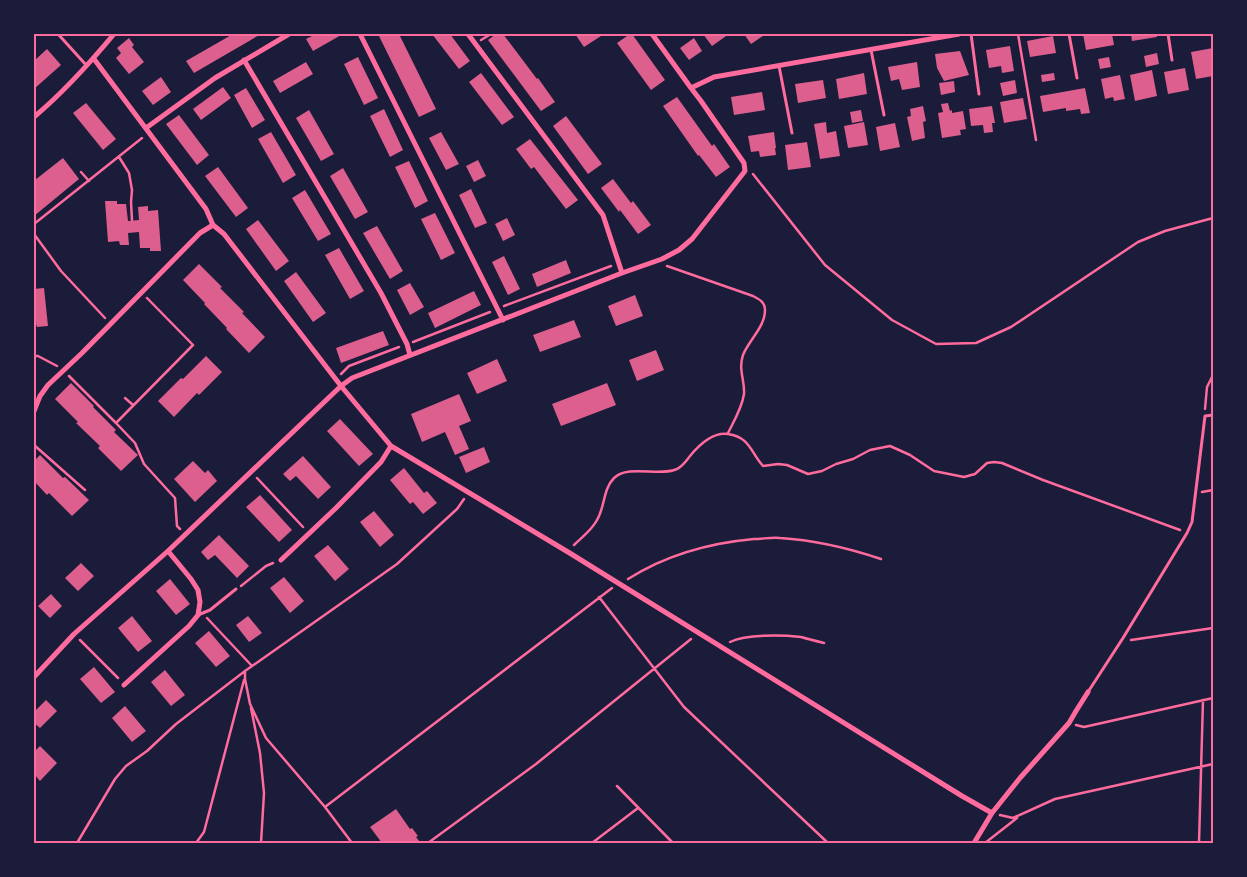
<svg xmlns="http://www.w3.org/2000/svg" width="1247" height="877" viewBox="0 0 1247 877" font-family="'Roboto Condensed',sans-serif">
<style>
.building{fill:#dd5f8e}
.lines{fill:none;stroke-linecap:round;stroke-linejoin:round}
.path{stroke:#ff6b9d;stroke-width:2.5}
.service{stroke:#ff6b9d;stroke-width:3}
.minor{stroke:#ff6b9d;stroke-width:5}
.neatline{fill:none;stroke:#ff6b9d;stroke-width:2}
</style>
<rect width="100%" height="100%" fill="#1b1b3a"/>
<path class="building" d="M 233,34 L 261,34 L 194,73 L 186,61 Z
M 316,34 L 343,34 L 313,51 L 306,39 Z
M 378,34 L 399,34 L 436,109 L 419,117 Z
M 432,34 L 450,34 L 470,61 L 459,69 Z
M 496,34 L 503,34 L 537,79 L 538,78 L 555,102 L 541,111 L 488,40 Z
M 575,34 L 599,34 L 601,36 L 584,47 Z
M 630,34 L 632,34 L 665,80 L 651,90 L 617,43 Z
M 703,34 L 729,34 L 712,46 Z
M 744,34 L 766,34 L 751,44 Z
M 1083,34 L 1112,34 L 1114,45 L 1086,50 Z
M 1131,34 L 1156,34 L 1157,37 L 1132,41 Z
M 1053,36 L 1056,53 L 1030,57 L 1027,41 Z
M 129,38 L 134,45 L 132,47 L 144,62 L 129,74 L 116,58 L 121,53 L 117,48 Z
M 694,38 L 702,51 L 689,60 L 680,48 Z
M 1010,46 L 1014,71 L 1002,73 L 1001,66 L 989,68 L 986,50 Z
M 1213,48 L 1213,57 L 1212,57 L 1213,76 L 1196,79 L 1191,52 Z
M 47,49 L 61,65 L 34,89 L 34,61 Z
M 960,51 L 969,75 L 944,81 L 937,68 L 935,54 Z
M 1157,53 L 1159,64 L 1146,67 L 1144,56 Z
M 358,57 L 378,98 L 364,105 L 344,64 Z
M 1109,57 L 1111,67 L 1100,69 L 1098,59 Z
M 306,62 L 313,74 L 280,93 L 273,81 Z
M 917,62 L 920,87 L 902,90 L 899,79 L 891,81 L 888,67 Z
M 1185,68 L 1189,90 L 1168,94 L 1164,72 Z
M 1152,70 L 1157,96 L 1135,101 L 1130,75 Z
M 481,73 L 514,117 L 502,125 L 469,82 Z
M 864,73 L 867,94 L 839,99 L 836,79 Z
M 1054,73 L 1055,80 L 1042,82 L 1041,75 Z
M 1120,75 L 1125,99 L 1114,101 L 1113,97 L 1105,99 L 1101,79 Z
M 161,77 L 171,92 L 153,105 L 142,91 Z
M 823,80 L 826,98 L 798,103 L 795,84 Z
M 1015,80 L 1017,93 L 1003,96 L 1000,83 Z
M 954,81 L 955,92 L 941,95 L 939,83 Z
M 223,87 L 231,98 L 201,120 L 193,109 Z
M 246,88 L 265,120 L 252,128 L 234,95 Z
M 1085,88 L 1090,113 L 1081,114 L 1080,109 L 1066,111 L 1066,108 L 1043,112 L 1040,96 Z
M 762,92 L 765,110 L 734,115 L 731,97 Z
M 677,97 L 712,146 L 714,144 L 730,167 L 716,177 L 699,155 L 698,156 L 663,106 Z
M 1023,98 L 1027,119 L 1004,123 L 1000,102 Z
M 86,103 L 116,139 L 103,150 L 73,113 Z
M 948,103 L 950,111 L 952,110 L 952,113 L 963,111 L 966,129 L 960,130 L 961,135 L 942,138 L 938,113 L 943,112 L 941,104 Z
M 923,106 L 926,121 L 923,122 L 925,138 L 912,141 L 907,117 L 911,116 L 910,109 Z
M 992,106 L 995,123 L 992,123 L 993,132 L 984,133 L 983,125 L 971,126 L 969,109 Z
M 384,109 L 403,150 L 390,157 L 370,116 Z
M 309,110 L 334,154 L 321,161 L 296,118 Z
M 861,110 L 863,121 L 852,123 L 850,112 Z
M 179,115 L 209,155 L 197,165 L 166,124 Z
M 566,116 L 602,164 L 588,174 L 553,126 Z
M 826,122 L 827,133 L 836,131 L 840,156 L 820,159 L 814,124 Z
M 864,122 L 868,145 L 848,148 L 844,126 Z
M 895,123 L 900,147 L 880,151 L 876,127 Z
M 271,132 L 296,175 L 283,183 L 258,139 Z
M 441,132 L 459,164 L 446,170 L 429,138 Z
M 774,132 L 776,148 L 775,148 L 776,155 L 760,157 L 759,151 L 751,152 L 748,136 Z
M 530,139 L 578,200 L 566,209 L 534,167 L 531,169 L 516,149 Z
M 807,142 L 811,167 L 788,170 L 785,145 Z
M 63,158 L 79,179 L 34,216 L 34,178 L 35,180 Z
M 478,160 L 486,176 L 474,182 L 466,166 Z
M 409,161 L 428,201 L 415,208 L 395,167 Z
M 218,167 L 248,208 L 236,217 L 205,176 Z
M 343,168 L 368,212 L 355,219 L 330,176 Z
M 613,179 L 631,203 L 633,201 L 651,225 L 638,234 L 620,210 L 619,212 L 601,188 Z
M 471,189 L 487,223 L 475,228 L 459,195 Z
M 305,190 L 331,234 L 318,241 L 292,198 Z
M 105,201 L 117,201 L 117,204 L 126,204 L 128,221 L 139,220 L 138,207 L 148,206 L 148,211 L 158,210 L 161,251 L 150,251 L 150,248 L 140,248 L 139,232 L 128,233 L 129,245 L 120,245 L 119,241 L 108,242 Z
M 435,213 L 455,253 L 441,260 L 421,219 Z
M 507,218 L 515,235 L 503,241 L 495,224 Z
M 258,220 L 289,261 L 276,271 L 246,229 Z
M 377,226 L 403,271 L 390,279 L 363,233 Z
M 339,248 L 364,291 L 350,299 L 325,255 Z
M 504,256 L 520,289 L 508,295 L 492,262 Z
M 566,260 L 571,273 L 537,287 L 532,274 Z
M 199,264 L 222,287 L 220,288 L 244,312 L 242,313 L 265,337 L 249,353 L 226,329 L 227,328 L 204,304 L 205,303 L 183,280 Z
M 296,272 L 326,313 L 313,322 L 284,281 Z
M 410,283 L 424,307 L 410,315 L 397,290 Z
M 44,288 L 48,326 L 37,327 L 36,324 L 34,324 L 34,289 Z
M 474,291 L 481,305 L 435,328 L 428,313 Z
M 635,295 L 643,316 L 616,326 L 608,306 Z
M 574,320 L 581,337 L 540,352 L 533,335 Z
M 383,331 L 389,345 L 341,363 L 336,348 Z
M 656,350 L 664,370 L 637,381 L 629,360 Z
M 206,356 L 222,372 L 199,395 L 197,393 L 174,417 L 158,401 L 181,378 L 183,379 Z
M 497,359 L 507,381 L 477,394 L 467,373 Z
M 71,383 L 94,406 L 93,407 L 116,430 L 114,432 L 138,455 L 121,471 L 98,448 L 100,446 L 76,423 L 78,422 L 55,399 Z
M 607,383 L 616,405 L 561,426 L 552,404 Z
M 459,394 L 471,421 L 459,426 L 469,449 L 455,455 L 445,432 L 422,442 L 411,414 Z
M 340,419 L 373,454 L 359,466 L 327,431 Z
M 484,447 L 490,462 L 466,473 L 459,457 Z
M 40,455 L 63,478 L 65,477 L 89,500 L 72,516 L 49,493 L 47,495 L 34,481 L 34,461 Z
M 303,456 L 331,487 L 318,499 L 296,476 L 290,481 L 283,474 Z
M 193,461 L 205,473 L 208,470 L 217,481 L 195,502 L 174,479 Z
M 404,468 L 424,493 L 427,491 L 437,503 L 423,514 L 413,502 L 410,504 L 390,480 Z
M 260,495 L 292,530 L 279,542 L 246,507 Z
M 374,511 L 394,535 L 380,547 L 360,522 Z
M 219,535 L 249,566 L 237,578 L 215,555 L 208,560 L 201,552 Z
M 328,545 L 349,569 L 335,581 L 314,556 Z
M 81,563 L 94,576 L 78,591 L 65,578 Z
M 284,577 L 304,601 L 290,613 L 270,588 Z
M 170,579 L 190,604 L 176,615 L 156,591 Z
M 51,594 L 62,606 L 50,618 L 38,606 Z
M 132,616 L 152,641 L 138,652 L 118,628 Z
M 248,616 L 262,633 L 249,642 L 236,625 Z
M 209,631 L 230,656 L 216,667 L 195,643 Z
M 94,667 L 115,692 L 101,703 L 80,679 Z
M 165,670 L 185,695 L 171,706 L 151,682 Z
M 46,700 L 57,711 L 40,728 L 34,723 L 34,712 Z
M 125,706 L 146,731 L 132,742 L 112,718 Z
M 40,746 L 57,763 L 40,781 L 34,774 L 34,752 Z
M 396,809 L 410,829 L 412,828 L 418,836 L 416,837 L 420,842 L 419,843 L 382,843 L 370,827 Z"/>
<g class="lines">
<path class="path" d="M 1018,34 L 1036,140
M 481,40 L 491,34
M 119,157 L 129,173 L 132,190 L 131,202 L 132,220
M 81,172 L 89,181
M 753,174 L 825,265 L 892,320 L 936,344 L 976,343 L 1011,327 L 1138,242 L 1165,231 L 1213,218
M 34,224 L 142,138
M 34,234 L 61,271 L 105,318
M 667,266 L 753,296 C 759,299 765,302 765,310 C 765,327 749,340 743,355 C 738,370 745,380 744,394 C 742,408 734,421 728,433
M 504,306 L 611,266
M 413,342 L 490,312
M 34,356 L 38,356 L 57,366
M 341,374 L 349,366 L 399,347
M 69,376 L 116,423 L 193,345 L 147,298
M 125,398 L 133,405
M 1205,409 L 1207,387 L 1213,375
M 116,423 L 135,443 L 144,464 L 175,498 L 177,526 L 180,529
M 34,445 L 85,490
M 257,478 L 303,527
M 1202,492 L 1213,490
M 574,545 C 582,537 592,530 597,520 C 605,507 603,489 614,478 C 629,464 659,477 677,469 C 683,466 686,461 690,456 C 699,445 713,432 728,434 C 750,437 751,453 763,466 L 778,464 L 787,465 L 808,474 L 822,471 L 836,464 L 853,459 L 870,450 L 890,446 L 910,455 L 934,471 L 964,477 L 975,474 L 987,463 L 994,462 L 1002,463 L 1043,480 L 1180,530
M 628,579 C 666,555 709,543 754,539 C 762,539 772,537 780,538 C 815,540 848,548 881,559
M 241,586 L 266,566 L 273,563
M 599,597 L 684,707 L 828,843
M 207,618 L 252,666
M 80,640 L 118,678
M 1131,640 L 1213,628
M 730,642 C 746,634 782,635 801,637 C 808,639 816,641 824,643
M 245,671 L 245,679 L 250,704 L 266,738 L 325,807 L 352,843
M 251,708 L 260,753 L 264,793 L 261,843
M 1076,725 L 1084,727 L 1213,698
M 617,786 L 673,843
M 325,807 L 612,588
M 1000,815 L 1013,818 L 1055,799 L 1213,764
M 77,843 L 115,779 L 126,766 L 147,751 L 176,724 L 245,671 L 397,564 L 457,509 L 464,499
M 196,843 L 204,832 L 244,680
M 428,843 L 536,764 L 691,639
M 592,843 L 638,808
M 985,843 L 1017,818
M 1199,843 L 1203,700"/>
<path class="service" d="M 58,34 L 87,66
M 971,34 L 979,94
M 1069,34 L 1077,78
M 1168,34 L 1172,60
M 871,50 L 884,115
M 779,66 L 792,133
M 198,615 L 210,610 L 236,589
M 1088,692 L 1123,638 L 1187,533 L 1192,522 L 1205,416 L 1213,415"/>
<path class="minor" d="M 360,34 L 503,320
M 468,34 L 603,215 L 622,273
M 94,59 L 206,209 L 213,225 L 224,234 L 341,386 L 391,446 L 568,552 L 962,796 L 992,813
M 244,60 L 381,293 L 407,344 L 410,355
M 691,88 L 714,77 L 959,34
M 34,117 C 64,92 89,64 114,34
M 146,128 L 215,78 L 289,34
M 34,411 L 40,396 L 48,385 L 82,353 L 200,233 L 213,225
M 281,560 L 336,508 L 381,462 L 391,446
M 34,677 L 74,634 L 168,551 L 341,386 L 352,378 L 622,273 L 662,259 L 679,250 L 692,239 L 745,171 L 744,163 L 701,101 L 691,88 L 652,34
M 124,685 L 189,626 L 198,615 L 200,602 L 198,590 L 191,579 L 168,551
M 974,843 L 992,813 L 1020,778 L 1069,723 L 1076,711 L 1088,692"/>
</g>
<rect width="1247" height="877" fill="none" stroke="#1b1b3a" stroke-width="70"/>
<rect x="35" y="35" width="1177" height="807" class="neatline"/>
</svg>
